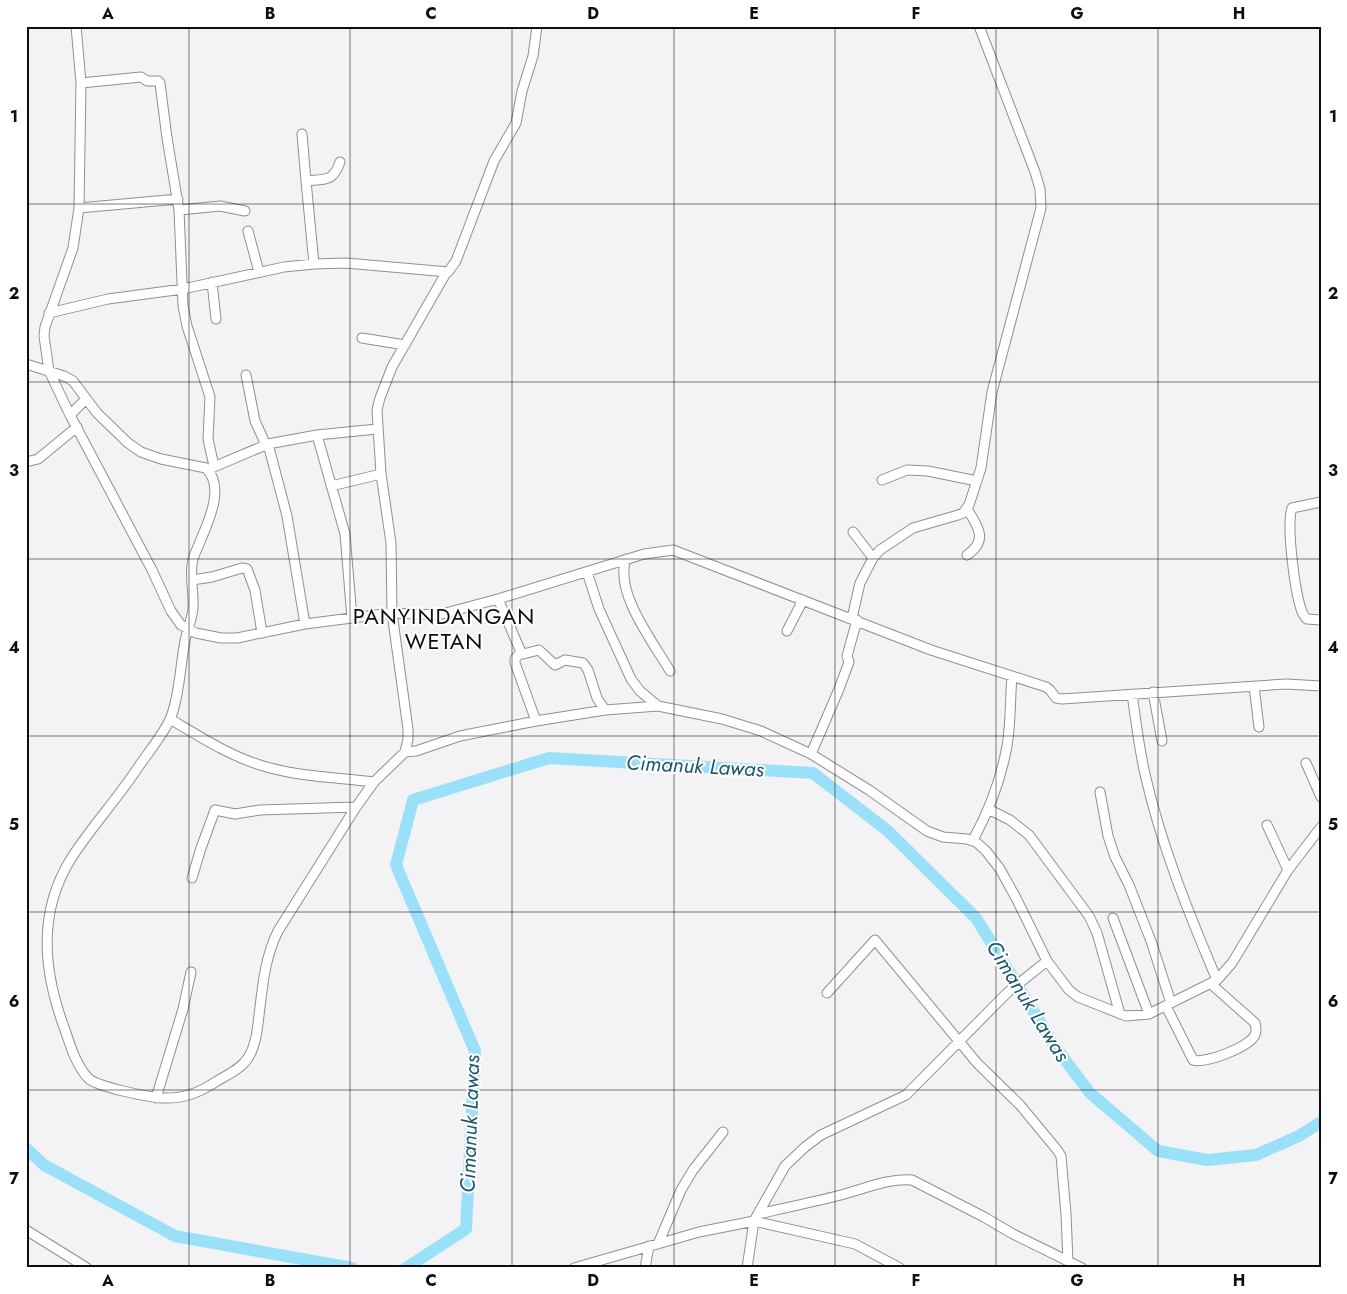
<svg xmlns="http://www.w3.org/2000/svg" width="1347" height="1294" viewBox="0 0 1347 1294" font-family="Jost,sans-serif">
<style>
.lines{fill:none;stroke-linecap:round;stroke-linejoin:round}
.river{stroke:#9be0f9;stroke-width:12}
.minor-casing{stroke:#909093;stroke-width:11}
.minor{stroke:#fff;stroke-width:9}
.grid{fill:none;stroke:#0e0e0f;stroke-width:1;stroke-opacity:0.55}
.labels{text-anchor:middle;dominant-baseline:central;stroke-width:4;stroke-linejoin:round;paint-order:stroke}
.water-label{font-size:21px;font-style:italic;fill:#1f5768;stroke:#fff}
.quarter-label{font-size:22px;letter-spacing:1px;fill:#0e0e0f;stroke:#fff}
.neatline{fill:none;stroke:#0e0e0f;stroke-width:2}
.grid-label{font-size:16px;text-anchor:middle;font-weight:bold;fill:#0e0e0f}
</style>
<rect width="100%" height="100%" fill="#f3f3f6"/>
<g class="lines">
<path class="river" d="M 26,1148 L 44,1165 L 175,1236 L 352,1268
M 406,1268 L 466,1229 L 475,1051 L 396,865 L 413,800 L 549,758 L 813,773 L 888,831 L 976,918 L 1056,1048 L 1090,1093 L 1158,1151 L 1207,1160 L 1256,1155 L 1299,1136 L 1321,1122"/>
<defs>
<path id="minor" d="M 76,26 L 81,83 L 79,208 L 73,248 L 45,327 L 44,336 L 49,371 L 70,415 L 152,570 L 171,611 L 181,625 L 196,633 L 221,638 L 237,638 L 305,624 L 375,615 L 392,613 L 438,615 L 498,599 L 644,554 L 673,550 L 931,650 L 1046,687 L 1050,690 L 1056,698 L 1062,699 L 1286,684 L 1321,686
M 81,83 L 141,77 L 147,81 L 158,81 L 160,83 L 167,138 L 179,210 L 183,306 L 187,326 L 210,397 L 208,439 L 214,466
M 302,134 L 306,181
M 79,208 L 178,199
M 179,210 L 220,206 L 245,211
M 248,231 L 259,272
M 314,264 L 306,181 C 326,179 333,182 340,162
M 212,282 L 216,319
M 49,313 L 108,299 L 183,289 L 284,267 L 314,264 L 346,263 L 448,272 L 456,261 L 494,161 L 516,123 L 522,91 L 533,56 L 537,26
M 362,338 L 405,345
M 26,364 L 64,376 L 73,381 L 97,413 L 128,443 L 141,452 L 161,459 L 206,468 C 229,491 201,535 193,559 C 189,575 194,592 193,608 C 192,620 187,630 185,641 C 180,666 180,693 171,717 C 165,732 148,753 139,766 C 118,798 93,825 72,857 C 37,912 43,971 65,1030 C 70,1045 76,1065 88,1078 C 97,1087 148,1097 162,1098 C 183,1099 199,1093 217,1081 C 227,1075 241,1069 248,1058 C 257,1044 258,1023 260,1007 C 263,981 266,955 278,931 L 356,807 L 374,782 L 405,752 L 408,739 L 408,729 L 392,613 L 391,543 L 381,474 L 377,410 L 380,398 L 392,367 L 446,273
M 246,375 L 255,421 L 266,445
M 70,415 L 86,399
M 317,435 L 345,534 L 352,618
M 268,444 L 287,516 L 305,624
M 26,462 L 38,459 L 77,427
M 209,469 L 268,444 L 317,435 L 377,429
M 882,480 L 907,470 L 928,471 L 977,481
M 331,486 L 381,474
M 1321,502 L 1292,508 C 1286,525 1295,591 1301,609 C 1302,613 1304,616 1307,619 L 1321,620
M 967,509 C 979,527 988,541 967,555
M 853,532 L 873,558
M 626,559 C 614,592 653,642 670,671
M 587,572 L 599,609 L 631,679 L 640,691 L 658,706
M 192,580 L 212,577 L 242,568 L 247,569 L 255,590 L 262,633
M 498,599 L 521,652 L 523,654 L 539,650 L 555,665 L 565,660 L 583,663 L 588,670 L 597,698 L 605,710
M 852,618 L 860,583 L 873,558 L 880,550 L 913,528 L 958,515 L 963,513 L 969,505 L 981,468 L 992,392 L 1041,208 L 1040,189 L 1035,172 L 979,26
M 787,631 L 803,600
M 521,652 L 515,659 L 515,663 L 536,721
M 1254,686 L 1259,727
M 1153,692 L 1162,741
M 1132,694 C 1136,721 1139,748 1145,774 C 1161,845 1189,914 1217,980
M 170,719 C 199,736 228,755 260,765 C 297,777 336,777 374,782
M 405,752 L 416,751 L 460,736 L 536,721 L 605,710 L 658,706 L 722,719 L 761,731 L 811,754 L 869,790 L 927,831 L 943,837 L 967,839 L 976,842 L 986,851 L 1000,869 L 1016,898 L 1047,961 L 1069,990 L 1078,997 L 1126,1016 L 1149,1014 L 1217,980 L 1232,963 L 1288,870 L 1321,827
M 811,754 L 839,689 L 849,662 L 847,656 L 857,620
M 1306,763 L 1321,797
M 1100,792 L 1108,836 L 1115,857 L 1129,885 L 1151,941 L 1171,1003
M 988,809 L 1010,820 L 1029,835 L 1089,916 L 1097,933 L 1120,1014
M 1267,825 L 1288,870
M 973,840 C 989,811 1001,779 1007,746 C 1011,723 1010,699 1012,676
M 192,878 L 201,848 L 215,810 L 235,814 L 260,810 L 356,807
M 1113,918 L 1149,1014
M 827,993 L 875,940 L 977,1063 L 1020,1105 L 1058,1151 L 1061,1156 L 1066,1214 L 1068,1262
M 1166,1006 L 1193,1060 C 1206,1064 1249,1047 1255,1035 C 1257,1031 1256,1028 1255,1023 L 1211,984
M 156,1098 L 183,1009 L 191,972
M 758,1214 C 785,1208 813,1202 841,1195 C 864,1189 888,1178 912,1180 L 984,1217 L 1013,1234 L 1082,1268
M 26,1230 L 87,1268
M 658,1244 L 681,1190 L 693,1170 L 723,1132
M 574,1268 L 699,1232 L 754,1221 L 785,1166 L 805,1147 L 821,1135 L 906,1095 L 1008,992 L 1047,961
M 645,1268 L 649,1246
M 747,1268 L 754,1221 L 855,1244 L 900,1268"/>
</defs>
<use href="#minor" class="minor-casing"/>
<use href="#minor" class="minor"/>
</g>
<path class="grid" d="M 189,26 L 189,1268M 350,26 L 350,1268M 512,26 L 512,1268M 674,26 L 674,1268M 835,26 L 835,1268M 996,26 L 996,1268M 1158,26 L 1158,1268M 26,204 L 1321,204M 26,382 L 1321,382M 26,559 L 1321,559M 26,736 L 1321,736M 26,912 L 1321,912M 26,1090 L 1321,1090"/>
<g class="labels">
<g class="water-label">
<text transform="translate(695 766) rotate(3)">Cimanuk Lawas</text>
<text transform="translate(1028 1001) rotate(58)">Cimanuk Lawas</text>
<text transform="translate(470 1124) rotate(-88)">Cimanuk Lawas</text>
</g>
<g class="quarter-label">
<text x="444" y="616">PANYINDANGAN<tspan x="444" dy="25">WETAN</tspan></text>
</g>
</g>
<rect width="1347" height="1294" fill="none" stroke="#ffffff" stroke-width="55"/>
<rect x="28" y="28" width="1292" height="1238" class="neatline"/>
<g class="grid-label">
<text x="108" y="19">A</text>
<text x="270" y="19">B</text>
<text x="431" y="19">C</text>
<text x="593" y="19">D</text>
<text x="754" y="19">E</text>
<text x="916" y="19">F</text>
<text x="1077" y="19">G</text>
<text x="1239" y="19">H</text>
<text x="14" y="122">1</text>
<text x="1333" y="122">1</text>
<text x="14" y="299">2</text>
<text x="1333" y="299">2</text>
<text x="14" y="476">3</text>
<text x="1333" y="476">3</text>
<text x="14" y="653">4</text>
<text x="1333" y="653">4</text>
<text x="14" y="830">5</text>
<text x="1333" y="830">5</text>
<text x="14" y="1007">6</text>
<text x="1333" y="1007">6</text>
<text x="14" y="1184">7</text>
<text x="1333" y="1184">7</text>
<text x="108" y="1286">A</text>
<text x="270" y="1286">B</text>
<text x="431" y="1286">C</text>
<text x="593" y="1286">D</text>
<text x="754" y="1286">E</text>
<text x="916" y="1286">F</text>
<text x="1077" y="1286">G</text>
<text x="1239" y="1286">H</text>
</g>
</svg>
